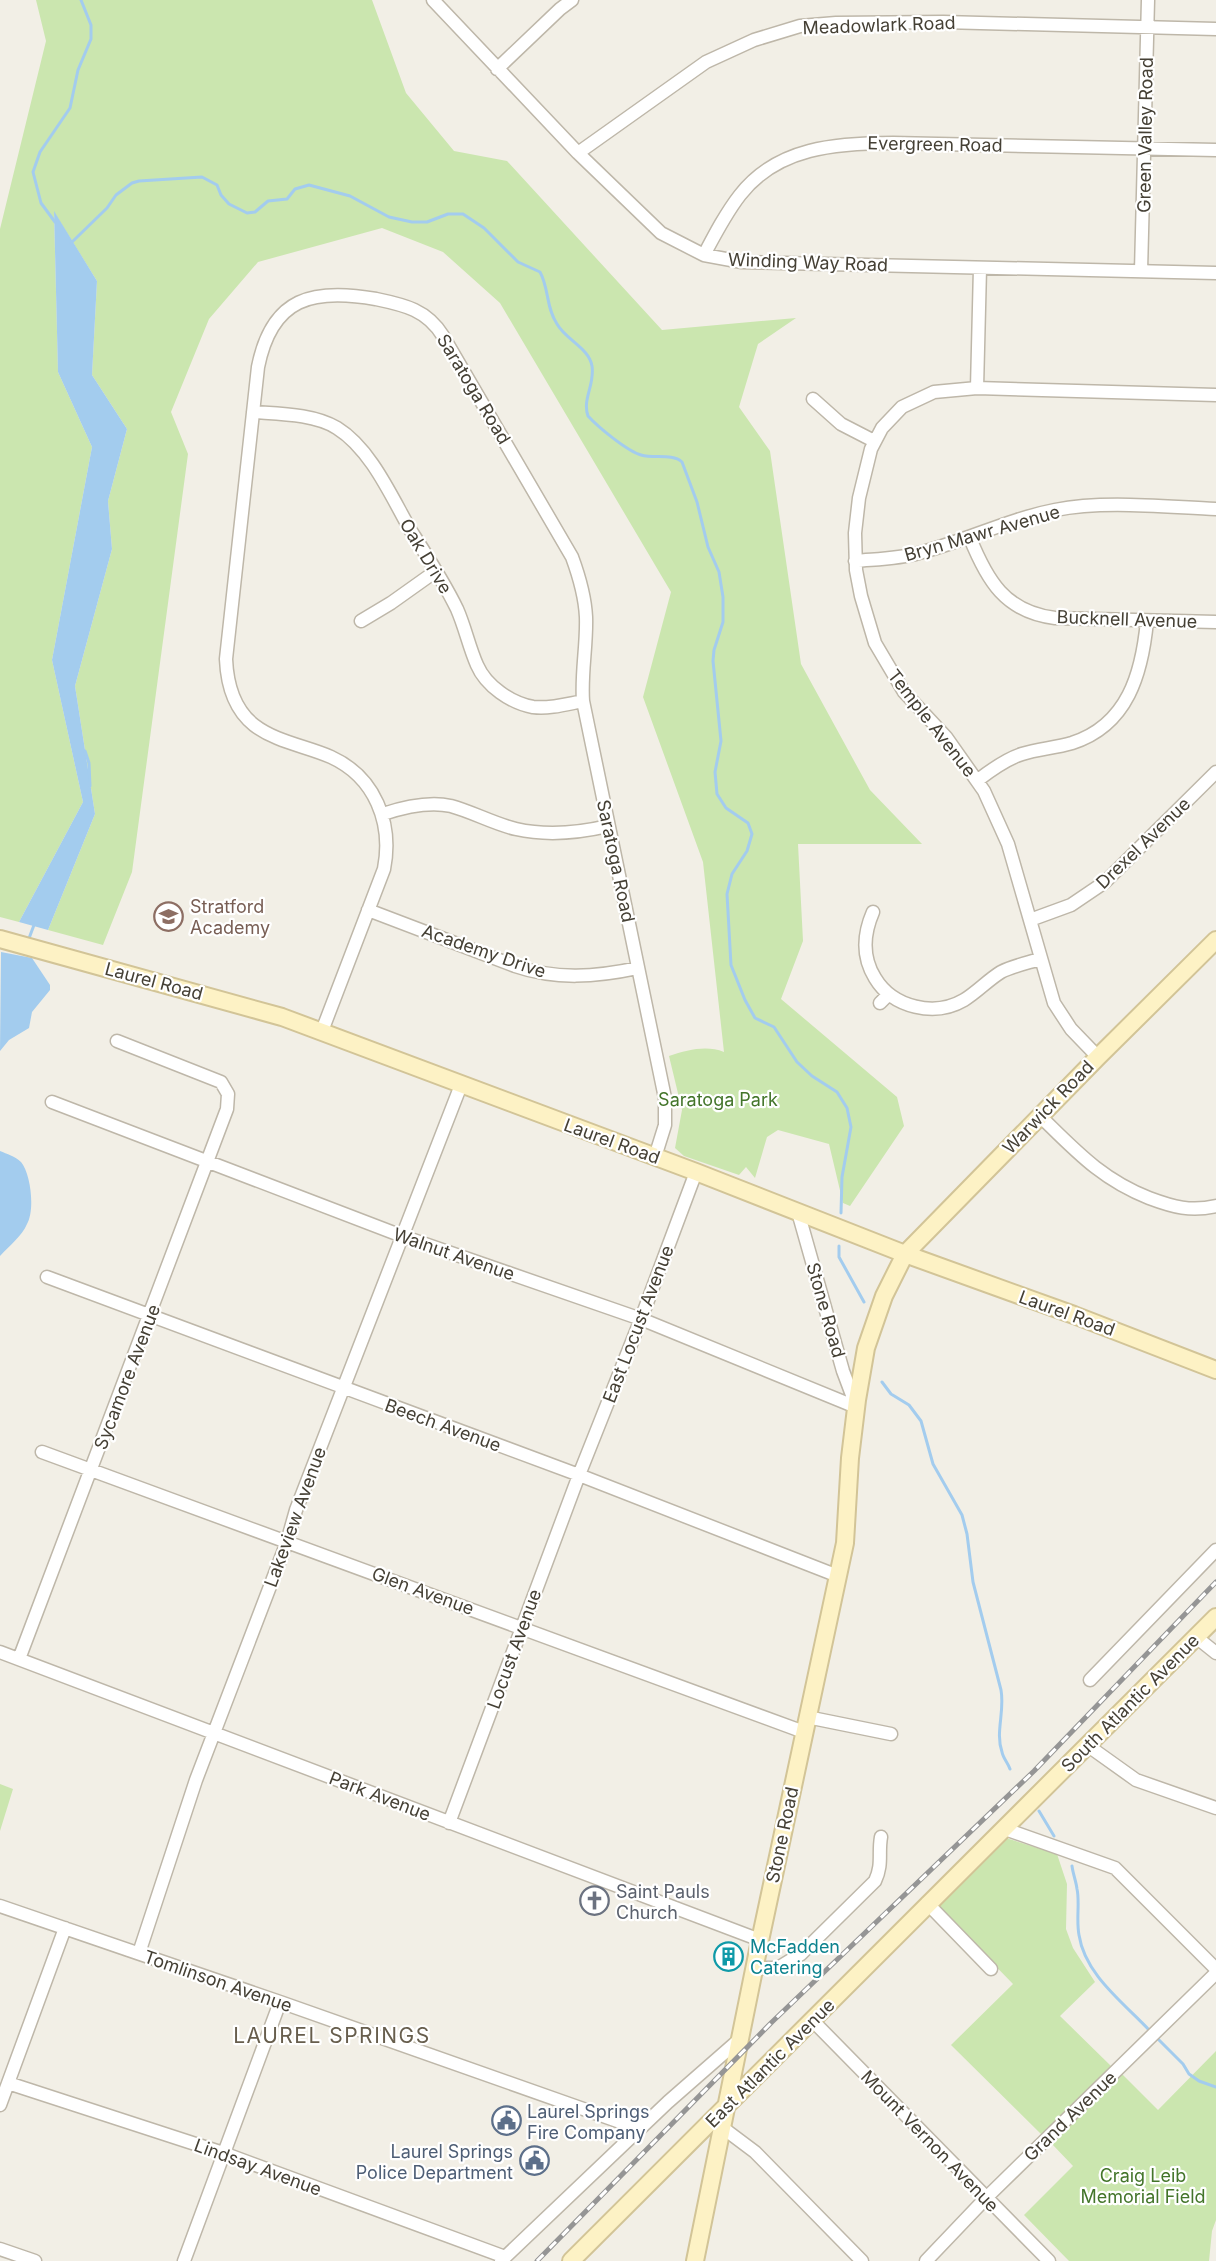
<svg xmlns="http://www.w3.org/2000/svg" width="1216" height="2261" viewBox="0 0 1216 2261" font-family="Inter,sans-serif">
<style>
.green{fill:#cbe6af}
.water{fill:#a3ccee}
.lines{fill:none;stroke-linecap:round;stroke-linejoin:round}
.stream{stroke:#a3ccee;stroke-width:3}
.street-casing{stroke:#beb7a9;stroke-width:15}
.secondary-casing{stroke:#d2c497;stroke-width:20}
.street{stroke:#fff;stroke-width:12}
.secondary{stroke:#fdf2c5;stroke-width:16}
.rail-casing{stroke:#959595;stroke-width:5}
.rail{stroke:#fff;stroke-width:3;stroke-dasharray:9;stroke-linecap:butt}
.labels{text-anchor:middle;dominant-baseline:central;stroke-width:4.5;stroke-linejoin:round;paint-order:stroke}
.street-label{font-size:18px;fill:#454035;stroke:#fff}
.education-label{font-size:18px;fill:#785e54;stroke:#fff;text-anchor:start}
.park-label{font-size:18px;fill:#43752a;stroke:#fff}
.worship-label{font-size:18px;fill:#5b616d;stroke:#fff;text-anchor:start}
.culture-label{font-size:18px;fill:#0d838f;stroke:#fff;text-anchor:start}
.service-label{font-size:18px;fill:#4e5e75;stroke:#fff;text-anchor:start}
.quarter-label{font-size:21px;letter-spacing:1.5px;fill:#675e4d;stroke:#fff}
</style>
<rect width="100%" height="100%" fill="#f2efe6"/>
<path class="green" d="M 36,0 L 372,0 L 406,93 L 454,151 L 507,161 L 662,330 L 796,318 L 758,344 L 739,407 L 770,451 L 801,664 L 870,790 L 922,844 L 798,844 L 803,941 L 781,999 L 897,1097 L 904,1126 L 850,1206 L 843,1203 L 829,1144 L 778,1130 L 767,1137 L 755,1178 L 746,1167 L 739,1175 L 684,1156 L 675,1148 L 682,1110 L 669,1056 C 688,1050 706,1045 724,1052 L 703,862 L 643,697 L 671,592 L 500,303 L 443,252 L 382,228 L 258,262 L 209,319 L 171,412 L 188,454 L 132,872 L 103,945 L 48,930 L 95,814 L 75,686 L 112,549 L 108,501 L 127,429 L 92,375 L 97,281 L 54,212 L 58,372 L 92,447 L 52,660 L 83,802 L 19,922 L 0,917 L 0,229 L 46,41 Z
M 0,1784 L 13,1789 L 0,1831 Z
M 1006,1838 L 1057,1854 L 1067,1884 L 1066,1929 L 1073,1948 L 1095,1982 L 1060,2016 L 1111,2066 L 1042,2135 L 951,2045 L 1013,1984 L 937,1906 Z
M 1216,2051 L 1216,2220 L 1212,2231 L 1209,2261 L 1069,2261 L 1024,2215 L 1073,2166 L 1052,2144 L 1122,2074 L 1158,2110 Z"/>
<path class="water" d="M 54,211 L 97,281 L 92,375 L 127,429 L 108,501 L 112,549 L 75,686 L 95,814 L 48,930 L 19,922 L 83,802 L 52,660 L 92,447 L 58,372 Z
M 1,952 L 32,958 L 50,985 L 50,990 L 32,1012 L 29,1028 L 9,1040 L 0,1051 Z
M 0,1151 C 7,1154 15,1156 21,1162 C 31,1174 35,1210 27,1224 C 22,1236 9,1246 0,1256 Z"/>
<g class="lines">
<path class="stream" d="M 55,222 L 41,203 L 33,172 L 40,152 L 70,108 L 78,70 L 91,39 L 91,25 L 81,0
M 71,243 L 107,208 L 116,195 L 132,183 L 139,181 L 202,177 L 217,185 L 221,195 L 229,204 L 247,213 L 255,212 L 268,201 L 287,199 L 295,189 L 309,185 L 350,196 L 389,217 L 412,222 L 427,222 L 448,214 L 463,214 L 484,228 L 518,262 L 540,272 C 549,288 546,308 557,324 C 566,340 589,348 592,366 C 595,385 582,399 588,416 C 598,427 627,451 641,455 C 654,459 672,453 682,462 L 697,502 L 708,547 L 719,572 L 723,597 L 723,622 L 714,650 L 713,661 L 721,741 L 715,772 L 717,794 L 726,808 L 748,823 L 752,834 L 747,851 L 732,874 L 727,894 L 731,965 L 745,1000 L 755,1018 L 774,1027 L 797,1062 L 812,1076 L 837,1092 L 847,1108 L 851,1127 L 842,1177 L 841,1213
M 85,751 L 89,763 L 90,786
M 28,941 L 34,925
M 839,1246 L 839,1257 L 864,1302
M 882,1382 L 891,1394 L 909,1405 L 921,1421 L 933,1464 L 962,1515 L 967,1534 L 973,1582 L 1001,1690 C 1005,1712 995,1732 1002,1752 C 1003,1758 1008,1763 1010,1769
M 1039,1811 L 1054,1836
M 1072,1866 C 1073,1874 1076,1881 1077,1889 C 1080,1902 1076,1920 1079,1935 C 1085,1975 1124,2003 1150,2031
M 1155,2036 L 1183,2064 L 1189,2074 L 1199,2081 L 1216,2087"/>
<defs>
<path id="street" d="M 433,0 L 578,153 L 661,233 L 704,255 L 742,262 L 1216,273
M 497,69 L 560,9 L 572,0
M 578,153 L 706,62 L 754,40 L 800,26 L 836,23 L 943,22 L 1216,29
M 704,255 C 715,234 726,213 740,195 C 777,147 837,143 893,143 L 1216,150
M 1141,271 L 1148,0
M 977,388 L 980,268
M 813,399 L 841,424 L 874,441
M 253,412 C 280,414 314,414 337,428 C 371,449 392,498 411,531 C 427,556 444,582 457,609 C 465,627 469,647 477,665 C 486,686 511,703 533,707 C 550,709 567,704 583,701
M 970,538 C 987,580 1005,612 1055,618 L 1216,622
M 855,561 C 877,559 898,559 919,553 C 965,541 1009,519 1055,510 C 1104,500 1166,507 1216,509
M 361,621 L 391,603 L 436,571
M 978,780 C 991,770 1006,759 1022,754 C 1038,749 1055,748 1072,743 C 1128,725 1142,673 1147,621
M 383,814 C 404,807 428,801 451,806 C 473,812 494,824 516,829 C 547,836 578,833 608,826
M 368,910 L 515,966 C 556,980 596,977 638,968
M 873,912 C 863,935 862,957 875,978 C 893,1008 935,1017 964,1000 C 977,992 988,980 1001,972 C 1013,966 1027,963 1040,959
M 1030,920 L 1071,905 L 1105,882 L 1216,772
M 880,1003 L 889,994
M 322,1031 L 384,869 C 393,823 375,777 331,757 C 306,746 276,742 254,725 C 234,709 227,683 226,659 L 258,367 C 272,297 313,288 376,299 C 405,305 427,310 443,336 L 572,557 C 579,576 585,596 586,617 C 587,645 581,673 583,701 L 665,1098 L 665,1125 L 655,1157
M 1098,1057 L 1071,1029 L 1054,1003 L 1008,844 L 984,791 L 946,737 L 904,692 L 875,643 L 861,596 L 856,570 L 855,533 L 859,498 L 871,449 L 882,428 L 902,407 L 934,392 L 977,388 L 1216,395
M 52,1102 L 402,1236 L 641,1319 L 856,1407
M 1040,1116 C 1076,1151 1101,1179 1149,1198 C 1173,1207 1191,1212 1216,1206
M 798,1212 L 843,1371 L 855,1403
M 47,1277 L 579,1475 L 838,1576
M 42,1452 L 804,1732
M 1196,1637 L 1216,1653
M 0,1652 L 760,1940
M 19,1659 L 227,1109 L 228,1094 L 221,1082 L 117,1041
M 1090,1680 L 1216,1550
M 807,1717 L 891,1734
M 1087,1745 L 1136,1780 L 1216,1808
M 449,1823 L 579,1475 L 641,1319 L 696,1172
M 1005,1829 L 1115,1868 L 1216,1969
M 927,1903 L 991,1969
M 0,1906 L 280,2002 L 640,2129
M 139,1953 L 196,1780 L 287,1542 L 296,1510 L 461,1085
M 754,1968 L 778,1968 L 801,1954 L 875,1881 C 883,1864 878,1854 881,1837
M 812,2020 L 1049,2261
M 8,2083 L 223,2153 L 505,2257
M 0,2105 L 65,1928
M 723,2128 L 755,2152 L 862,2261
M 0,2249 L 35,2261
M 184,2261 L 280,2002
M 501,2261 L 668,2102 L 740,2039
M 926,2261 L 986,2198 L 1216,1973"/>
<path id="secondary" d="M 0,939 L 282,1017 L 696,1172 L 905,1254 L 1074,1315 L 1216,1370
M 571,2261 L 1216,1617
M 695,2261 L 758,1950 L 845,1543 L 850,1458 L 857,1400 L 866,1348 L 884,1296 L 905,1254 L 1098,1057 L 1216,940"/>
</defs>
<use href="#street" class="street-casing"/>
<use href="#secondary" class="secondary-casing"/>
<use href="#street" class="street"/>
<use href="#secondary" class="secondary"/>
<defs>
<path id="rail" d="M 537,2261 L 772,2022 L 1034,1771 L 1216,1582"/>
</defs>
<use href="#rail" class="rail-casing"/>
<use href="#rail" class="rail"/>
</g>
<defs>
<symbol id="school-ring" viewBox="-11 -11 22 22"><circle r="9.5" fill="#fff" stroke="#8d6e63" stroke-width="1.5"/><path d="M0-5L7-2L0 1L-7-2ZM-4 1L0 2.5L4 1V4Q0 6-4 4Z" fill="#8d6e63"/></symbol>
<symbol id="church-ring" viewBox="-11 -11 22 22"><circle r="9.5" fill="#fff" stroke="#6b7280" stroke-width="1.5"/><path d="M-1.2-6h2.4v3.5h3.3v2.4h-3.3V6h-2.4V-.1h-3.3v-2.4h3.3Z" fill="#6b7280"/></symbol>
<symbol id="building-ring" viewBox="-11 -11 22 22"><circle r="9.5" fill="#fff" stroke="#0f9aa8" stroke-width="1.5"/><path d="M-4-6H4V6H1V3H-1V6H-4ZM-2.5-4.3h1.7v1.8h-1.7ZM.8-4.3h1.7v1.8H.8ZM-2.5-1h1.7V.8h-1.7ZM.8-1h1.7V.8H.8Z" fill="#0f9aa8"/></symbol>
<symbol id="civic-ring" viewBox="-11 -11 22 22"><circle r="9.5" fill="#fff" stroke="#5c6f8a" stroke-width="1.5"/><path d="M-.6-6.5H3V-4.5H.6V-3L4-1V1h2V6H-6V1h2V-1L-.6-3ZM-1.2 2.5V6h2.4V2.5Z" fill="#5c6f8a"/></symbol>
</defs>
<g fill-rule="evenodd">
<use href="#school-ring" x="152" y="900" width="33" height="33"/>
<use href="#church-ring" x="578" y="1884" width="33" height="33"/>
<use href="#building-ring" x="712" y="1940" width="33" height="33"/>
<use href="#civic-ring" x="490" y="2104" width="33" height="33"/>
<use href="#civic-ring" x="518" y="2144" width="33" height="33"/>
</g>
<g class="labels">
<g class="street-label">
<text transform="translate(879 25) rotate(-2)">Meadowlark Road</text>
<text transform="translate(1145 135) rotate(-89)">Green Valley Road</text>
<text transform="translate(935 144) rotate(1)">Evergreen Road</text>
<text transform="translate(808 262) rotate(2)">Winding Way Road</text>
<text transform="translate(474 389) rotate(59)">Saratoga Road</text>
<text transform="translate(982 533) rotate(-16)">Bryn Mawr Avenue</text>
<text transform="translate(426 556) rotate(59)">Oak Drive</text>
<text transform="translate(1127 619) rotate(2)">Bucknell Avenue</text>
<text transform="translate(932 723) rotate(52)">Temple Avenue</text>
<text transform="translate(1143 843) rotate(-44)">Drexel Avenue</text>
<text transform="translate(616 861) rotate(78)">Saratoga Road</text>
<text transform="translate(484 951) rotate(19)">Academy Drive</text>
<text transform="translate(154 981) rotate(15)">Laurel Road</text>
<text transform="translate(1048 1107) rotate(-46)">Warwick Road</text>
<text transform="translate(612 1141) rotate(20)">Laurel Road</text>
<text transform="translate(454 1254) rotate(19)">Walnut Avenue</text>
<text transform="translate(826 1310) rotate(74)">Stone Road</text>
<text transform="translate(1067 1313) rotate(20)">Laurel Road</text>
<text transform="translate(638 1324) rotate(-69)">East Locust Avenue</text>
<text transform="translate(127 1377) rotate(-69)">Sycamore Avenue</text>
<text transform="translate(443 1425) rotate(20)">Beech Avenue</text>
<text transform="translate(295 1517) rotate(-70)">Lakeview Avenue</text>
<text transform="translate(423 1591) rotate(20)">Glen Avenue</text>
<text transform="translate(514 1649) rotate(-70)">Locust Avenue</text>
<text transform="translate(1130 1703) rotate(-45)">South Atlantic Avenue</text>
<text transform="translate(380 1796) rotate(21)">Park Avenue</text>
<text transform="translate(782 1835) rotate(-78)">Stone Road</text>
<text transform="translate(218 1981) rotate(19)">Tomlinson Avenue</text>
<text transform="translate(770 2063) rotate(-45)">East Atlantic Avenue</text>
<text transform="translate(1070 2116) rotate(-44)">Grand Avenue</text>
<text transform="translate(930 2141) rotate(46)">Mount Vernon Avenue</text>
<text transform="translate(258 2167) rotate(20)">Lindsay Avenue</text>
</g>
<g class="education-label">
<text x="190" y="906">Stratford<tspan x="190" dy="21">Academy</tspan></text>
</g>
<g class="park-label">
<text x="718" y="1099">Saratoga Park</text>
<text x="1143" y="2175">Craig Leib<tspan x="1143" dy="21">Memorial Field</tspan></text>
</g>
<g class="worship-label">
<text x="616" y="1891">Saint Pauls<tspan x="616" dy="21">Church</tspan></text>
</g>
<g class="culture-label">
<text x="750" y="1946">McFadden<tspan x="750" dy="21">Catering</tspan></text>
</g>
<g class="service-label">
<text x="527" y="2111">Laurel Springs<tspan x="527" dy="21">Fire Company</tspan></text>
<text x="513" y="2151" text-anchor="end">Laurel Springs<tspan x="513" dy="21">Police Department</tspan></text>
</g>
<g class="quarter-label">
<text x="332" y="2035">LAUREL SPRINGS</text>
</g>
</g>
</svg>
